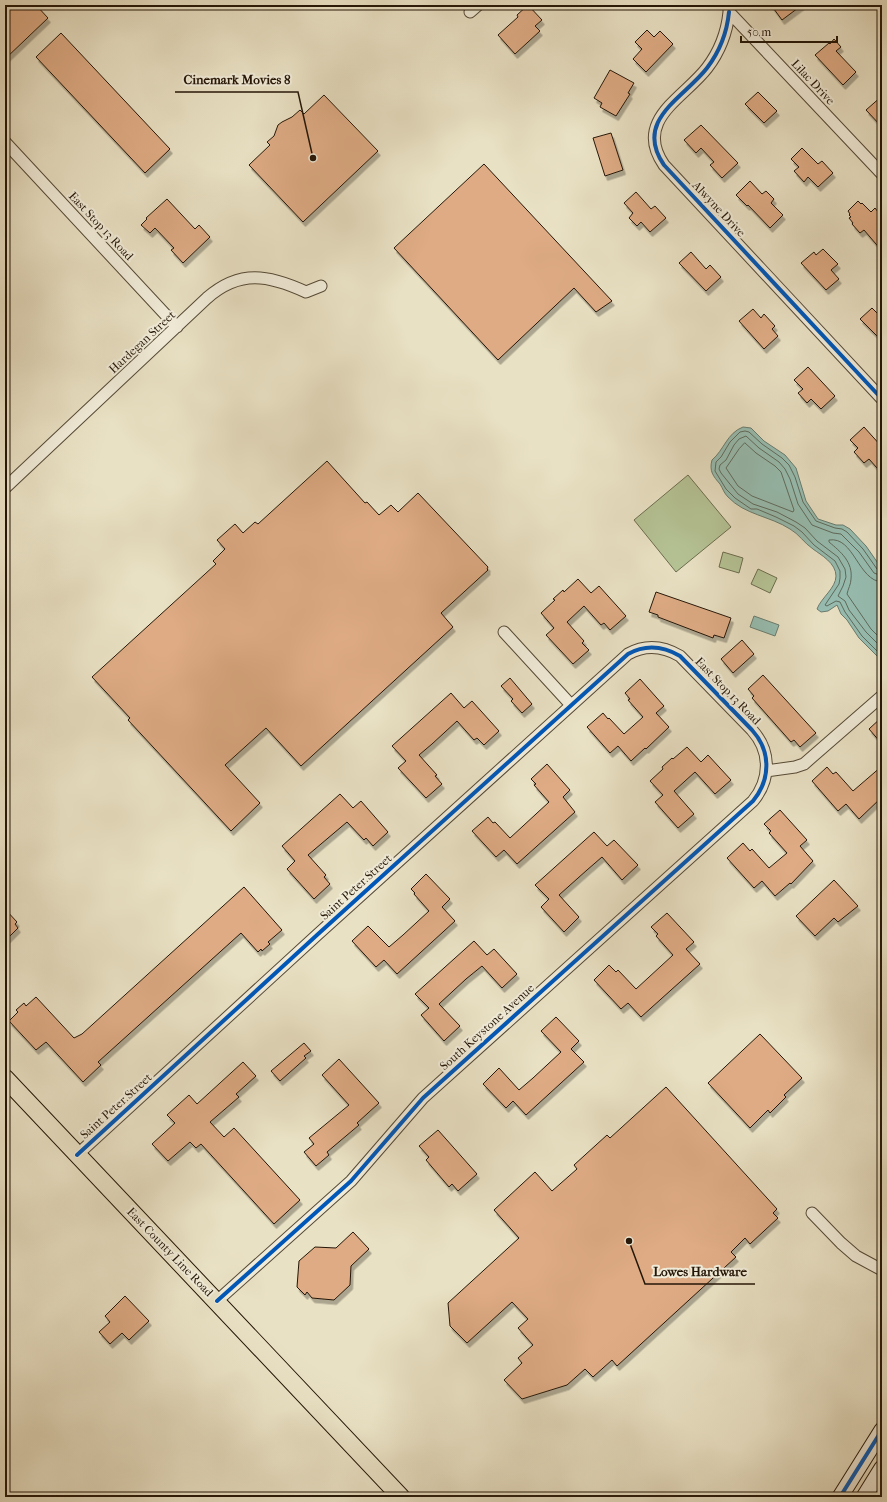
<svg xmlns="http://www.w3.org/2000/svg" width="887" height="1502" viewBox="0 0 887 1502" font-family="'IM FELL French Canon',serif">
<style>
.green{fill:#b5c395;stroke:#6c6c4e}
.water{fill:#97beb2;stroke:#697b6e}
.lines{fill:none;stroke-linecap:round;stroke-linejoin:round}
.shore{stroke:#5e6a5c;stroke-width:1}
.building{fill:#deab84;stroke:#241607;filter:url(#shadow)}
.street-casing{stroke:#554936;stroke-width:13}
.secondary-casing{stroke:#241607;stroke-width:17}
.primary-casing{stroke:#241607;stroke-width:19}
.street{stroke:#f1ecd9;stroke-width:11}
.secondary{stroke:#f1ecd9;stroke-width:15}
.primary{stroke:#e9e1c4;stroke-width:17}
.cycleway-casing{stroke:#f1ecd9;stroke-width:6}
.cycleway{stroke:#0057b8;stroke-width:4}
.labels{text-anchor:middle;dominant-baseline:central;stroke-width:4;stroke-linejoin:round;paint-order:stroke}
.street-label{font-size:12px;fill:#241607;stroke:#f1ecd9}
.leader{fill:none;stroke:#241607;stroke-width:1.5}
.callout-dot{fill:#241607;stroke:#f1ecd9;stroke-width:1.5}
.callout-label{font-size:13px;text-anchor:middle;font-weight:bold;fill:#241607;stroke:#f1ecd9;stroke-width:4;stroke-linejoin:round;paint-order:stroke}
</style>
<defs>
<filter id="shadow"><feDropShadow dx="2.5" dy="4.5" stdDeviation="0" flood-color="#0004"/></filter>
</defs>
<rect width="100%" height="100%" fill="#e9e1c4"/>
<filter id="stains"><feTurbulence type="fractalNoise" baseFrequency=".005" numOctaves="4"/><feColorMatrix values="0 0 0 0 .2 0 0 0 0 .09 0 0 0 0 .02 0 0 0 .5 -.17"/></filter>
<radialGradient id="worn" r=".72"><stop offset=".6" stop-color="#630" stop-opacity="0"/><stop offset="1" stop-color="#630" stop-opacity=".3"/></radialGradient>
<path class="green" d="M 688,475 L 731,527 L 676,572 L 634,520 Z
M 723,552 L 743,558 L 739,573 L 719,567 Z
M 758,569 L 777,578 L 770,593 L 751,584 Z"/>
<path class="water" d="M 743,427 L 751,428 L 764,441 L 785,455 L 796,468 L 806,501 L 818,519 L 836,525 L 843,525 L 850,529 L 866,546 L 882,569 L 882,661 L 859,638 L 847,620 L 841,614 L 837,605 L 828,611 L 821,612 L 817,609 C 821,598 836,588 836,576 C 836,563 821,555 813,549 C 804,543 799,534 790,529 C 770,516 745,515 728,497 C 724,493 723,489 720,484 C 713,476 709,471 712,460 C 724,450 727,433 743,427 Z
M 754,616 L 779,625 L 775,636 L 750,627 Z"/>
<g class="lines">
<path class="shore" d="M 745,443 L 756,453 L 775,466 L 781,472 L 794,510 L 793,512 L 752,496 L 738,486 L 726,468 L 739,449 Z
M 882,571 L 877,569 L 863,549 L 847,532 L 842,529 L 835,528 L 816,521 L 803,502 L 795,477 L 789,465 L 782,458 L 762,444 L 749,432 L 745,431 L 740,432 L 730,442 L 721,457 L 716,462 L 715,471 L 726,489 L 735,498 L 751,509 L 757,509 L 776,517 L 794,526 L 802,532 L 814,545 L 835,561 L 840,571 L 840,578 L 839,584 L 825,605 L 827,606 L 836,601 L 840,602 L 845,612 L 862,636 L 882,656
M 882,576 L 874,573 L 859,552 L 841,534 L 833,533 L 812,525 L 798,504 L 790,479 L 785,469 L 779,462 L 759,448 L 746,436 L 739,439 L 734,445 L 726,460 L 720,465 L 719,469 L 721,473 L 738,494 L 753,504 L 777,512 L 796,522 L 805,528 L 817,541 L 838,557 L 845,569 L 846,577 L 843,586 L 838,596 L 845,601 L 849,610 L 866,632 L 882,648
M 882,582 C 858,581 854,536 829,540 L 829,542 C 841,552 853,562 851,579 C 851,584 848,589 847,594 L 871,629 L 882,640"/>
</g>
<path class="building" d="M 5,5 L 36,5 L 48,18 L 5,59 Z
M 528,5 L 542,20 L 535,26 L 540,31 L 515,54 L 498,35 L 518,17 L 517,15 Z
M 771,5 L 802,5 L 782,20 Z
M 647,30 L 654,37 L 660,31 L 673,44 L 646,72 L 633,59 L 642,49 L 635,42 Z
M 61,33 L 170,149 L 145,173 L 36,57 Z
M 834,39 L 841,47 L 836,51 L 856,72 L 843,85 L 815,55 L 829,43 L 830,44 Z
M 610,70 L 634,83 L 628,93 L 630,94 L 616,116 L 600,107 L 602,103 L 594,98 Z
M 758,92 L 777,111 L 764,123 L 745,104 Z
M 324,95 L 378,151 L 303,222 L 249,165 L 270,145 L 267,142 L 274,136 L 278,125 L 282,122 L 292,117 L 300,110 L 304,114 Z
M 882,96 L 882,127 L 866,110 Z
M 701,125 L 738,163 L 722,178 L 710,165 L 714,162 L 701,148 L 696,153 L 684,140 Z
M 611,133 L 623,170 L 605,176 L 593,138 Z
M 802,148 L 818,164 L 822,161 L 833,173 L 818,187 L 808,177 L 804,182 L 794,171 L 799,167 L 791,159 Z
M 484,164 L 612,301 L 596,312 L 574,288 L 498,360 L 394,248 Z
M 750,181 L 762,194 L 766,191 L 774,199 L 771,203 L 783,215 L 770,228 L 748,205 L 747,206 L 736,195 Z
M 636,192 L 651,209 L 655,206 L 666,218 L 650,232 L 641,222 L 637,226 L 629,218 L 633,213 L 624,203 Z
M 167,199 L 195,229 L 199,225 L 210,237 L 183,263 L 171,250 L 174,248 L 155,228 L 150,233 L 141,225 L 147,219 L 146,218 Z
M 858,201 L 861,204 L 862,203 L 871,212 L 875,208 L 882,217 L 882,251 L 864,230 L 860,233 L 852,224 L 853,223 L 849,218 L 851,217 L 849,215 L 850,214 L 848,211 Z
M 823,249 L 838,264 L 831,270 L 839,279 L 826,290 L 801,263 L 814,252 L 816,255 Z
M 691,252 L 706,269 L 710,265 L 721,277 L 706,291 L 679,263 Z
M 872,308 L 882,318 L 882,341 L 860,319 Z
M 753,309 L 761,318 L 764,314 L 775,326 L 772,329 L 778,336 L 764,349 L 739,321 Z
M 808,367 L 835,396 L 821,409 L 811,399 L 807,403 L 798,393 L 803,389 L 794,380 Z
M 864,427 L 882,447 L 882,463 L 877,468 L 869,459 L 864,463 L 854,452 L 858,448 L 850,440 Z
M 327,461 L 365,503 L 367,502 L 379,515 L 391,505 L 398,512 L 418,493 L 488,567 L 487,569 L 488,570 L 441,613 L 453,627 L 301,766 L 266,728 L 225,765 L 260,803 L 231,831 L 128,720 L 130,718 L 92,677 L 216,564 L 213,561 L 225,549 L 217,540 L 235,524 L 243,533 L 255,522 L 258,524 Z
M 578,579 L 591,593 L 599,586 L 626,616 L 610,630 L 604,623 L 601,625 L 584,606 L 567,622 L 584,641 L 582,643 L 589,650 L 573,664 L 546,635 L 554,628 L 541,613 L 555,600 L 553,599 L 563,590 L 564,592 Z
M 656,592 L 731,618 L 724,638 L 714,635 L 713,638 L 658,617 L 658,615 L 649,612 Z
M 742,640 L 754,654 L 733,673 L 721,659 Z
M 763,675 L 816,733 L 800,747 L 794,740 L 791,742 L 752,698 L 754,696 L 748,689 Z
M 510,678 L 532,704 L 522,713 L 511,701 L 513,699 L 501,686 Z
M 640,679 L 664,706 L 656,713 L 669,727 L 646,749 L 645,748 L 631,761 L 618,746 L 610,753 L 587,727 L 603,713 L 608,719 L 609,718 L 624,734 L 643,717 L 628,700 L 630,699 L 625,693 Z
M 451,693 L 464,708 L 472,701 L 499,731 L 484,745 L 477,738 L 474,740 L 457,721 L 432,744 L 419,755 L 437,775 L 435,776 L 442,784 L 426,798 L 398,768 L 406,761 L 392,746 Z
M 882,717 L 882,744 L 869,729 Z
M 687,747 L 701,762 L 708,755 L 731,780 L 715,794 L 695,772 L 674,791 L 694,814 L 678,828 L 655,802 L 663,795 L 650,781 L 663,769 L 662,767 L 672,758 L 673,759 Z
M 547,764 L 570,790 L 563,797 L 575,812 L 517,864 L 504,850 L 496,857 L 472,831 L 488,817 L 493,823 L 495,822 L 510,838 L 549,802 L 534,785 L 536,784 L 531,779 Z
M 882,766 L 882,797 L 859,819 L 846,804 L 838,811 L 812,781 L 827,767 L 833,774 L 836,772 L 853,791 Z
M 340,794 L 353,808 L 361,801 L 388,832 L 373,846 L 366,838 L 364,840 L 347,822 L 308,855 L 326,875 L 324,877 L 330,884 L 314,899 L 287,869 L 295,861 L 282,846 Z
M 780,810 L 807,840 L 800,846 L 813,861 L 791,884 L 790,883 L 775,896 L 762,881 L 754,888 L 727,858 L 743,843 L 750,851 L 752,849 L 769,868 L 787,853 L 769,833 L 771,831 L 764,824 Z
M 594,832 L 607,846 L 614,840 L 638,865 L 622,880 L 602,857 L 587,870 L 559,895 L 579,917 L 564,932 L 541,907 L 549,899 L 535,885 Z
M 426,874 L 450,899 L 442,907 L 455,921 L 397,974 L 384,960 L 376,967 L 352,941 L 368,926 L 389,947 L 403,935 L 429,911 L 414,894 L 415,893 L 411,889 Z
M 834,880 L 858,906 L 838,922 L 834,918 L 815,936 L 796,916 Z
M 244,887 L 282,930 L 268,942 L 270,944 L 262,951 L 261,949 L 258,952 L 241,933 L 98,1062 L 101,1065 L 83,1082 L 46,1042 L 36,1050 L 9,1021 L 18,1012 L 16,1010 L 24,1003 L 26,1006 L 36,997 L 74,1038 L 82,1034 Z
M 5,909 L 17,922 L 15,924 L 18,928 L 5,941 Z
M 667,913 L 694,942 L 686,949 L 700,964 L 641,1017 L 628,1003 L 621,1009 L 594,980 L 609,965 L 616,972 L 618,970 L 636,989 L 673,955 L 656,936 L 658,934 L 651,927 Z
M 474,941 L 487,955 L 494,949 L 517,974 L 502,988 L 482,966 L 466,979 L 439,1004 L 460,1026 L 444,1041 L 421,1015 L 429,1008 L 415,994 Z
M 556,1017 L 579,1041 L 571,1049 L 584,1062 L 526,1115 L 513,1101 L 506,1108 L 483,1084 L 499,1068 L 519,1090 L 533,1078 L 561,1052 L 541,1031 Z
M 760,1034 L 802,1078 L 784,1095 L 786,1097 L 770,1113 L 768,1110 L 750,1128 L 708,1083 Z
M 304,1043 L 311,1051 L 304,1056 L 306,1058 L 280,1081 L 271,1071 Z
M 339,1059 L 379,1103 L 357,1123 L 359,1125 L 327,1152 L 329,1155 L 316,1166 L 304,1152 L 314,1144 L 309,1138 L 349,1105 L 322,1075 Z
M 243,1062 L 256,1076 L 236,1094 L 239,1097 L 210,1122 L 224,1137 L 234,1128 L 300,1200 L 274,1224 L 201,1144 L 196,1148 L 190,1142 L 168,1161 L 152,1144 L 175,1123 L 167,1115 L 189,1095 L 197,1104 Z
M 666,1087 L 777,1209 L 773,1213 L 778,1218 L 750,1244 L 745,1238 L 731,1252 L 736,1257 L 617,1366 L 612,1360 L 593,1377 L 585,1369 L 567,1385 L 522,1399 L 504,1380 L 522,1363 L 518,1358 L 533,1345 L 518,1328 L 528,1319 L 512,1302 L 467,1343 L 450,1326 L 448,1303 L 519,1238 L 494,1210 L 535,1172 L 552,1191 L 577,1169 L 574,1165 L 607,1135 L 610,1138 Z
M 438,1130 L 477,1174 L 458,1191 L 452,1184 L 449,1187 L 426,1160 L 429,1157 L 419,1146 Z
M 353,1232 L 369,1249 L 351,1266 L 350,1285 L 334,1300 L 312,1298 L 307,1292 L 305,1295 L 297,1287 L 299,1261 L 315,1247 L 336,1248 Z
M 125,1296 L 149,1321 L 129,1340 L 122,1333 L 110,1344 L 99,1332 L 110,1322 L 105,1316 Z"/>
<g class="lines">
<defs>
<path id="street" d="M 729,8 L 729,12 L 882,174
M 470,12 L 478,5
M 729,12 C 727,32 720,51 707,68 C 684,98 633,120 664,165 L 882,399
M 5,142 L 177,327
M 5,488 L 207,298 C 240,269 269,275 306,292 L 321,286
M 504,632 L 571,705
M 766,771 L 795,767 L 804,764 L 882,696
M 77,1155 L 317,935 L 628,654 C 646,644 663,646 680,656 L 752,730 C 771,751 771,779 753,801 L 423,1098 L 351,1181 L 217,1301
M 812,1213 L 841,1243 L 856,1256 L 882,1270"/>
<path id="secondary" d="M 840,1497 L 882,1430
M 864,1497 L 882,1468"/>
<path id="primary" d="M 5,1078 L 401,1497"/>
</defs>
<use href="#street" class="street-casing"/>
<use href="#secondary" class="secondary-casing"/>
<use href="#primary" class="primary-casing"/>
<use href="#street" class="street"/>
<use href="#secondary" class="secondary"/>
<use href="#primary" class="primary"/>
<defs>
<path id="cycleway" d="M 729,12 C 727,32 720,51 707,68 C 684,98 633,120 664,165 L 882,399
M 77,1155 L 317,935 L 628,654 C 646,644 663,646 680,656 L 752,730 C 771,751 771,779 753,801 L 423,1098 L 351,1181 L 217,1301
M 840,1497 L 882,1430"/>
</defs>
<use href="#cycleway" class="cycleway-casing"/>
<use href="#cycleway" class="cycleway"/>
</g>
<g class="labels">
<g class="street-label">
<text transform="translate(813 82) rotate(47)">Lilac Drive</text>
<text transform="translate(719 209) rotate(47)">Alwyne Drive</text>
<text transform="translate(101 226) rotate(47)">East Stop 13 Road</text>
<text transform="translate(142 342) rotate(-43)">Hardegan Street</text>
<text transform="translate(728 691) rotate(46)">East Stop 13 Road</text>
<text transform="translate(356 887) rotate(-42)">Saint Peter Street</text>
<text transform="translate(487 1027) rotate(-42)">South Keystone Avenue</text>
<text transform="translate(116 1106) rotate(-42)">Saint Peter Street</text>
<text transform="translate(170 1252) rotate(46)">East County Line Road</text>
</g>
</g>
<path class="leader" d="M313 158L298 92H175M629 1241L645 1284H755"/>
<g class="callout-dot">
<circle cx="313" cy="158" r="4"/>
<circle cx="629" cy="1241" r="4"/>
</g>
<g class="callout-label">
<text x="237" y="84">Cinemark Movies 8</text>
<text x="700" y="1276">Lowes Hardware</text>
</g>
<rect width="887" height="1502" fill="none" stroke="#e9e1c4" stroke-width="20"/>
<rect x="6" y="6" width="875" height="1490" fill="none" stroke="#241607" stroke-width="2"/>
<rect x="10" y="10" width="867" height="1482" fill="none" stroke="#241607"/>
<path d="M741 36v6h96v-6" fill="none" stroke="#241607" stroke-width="2"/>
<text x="747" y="36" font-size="12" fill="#241607" stroke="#f1ecd9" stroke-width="3" paint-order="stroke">50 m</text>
<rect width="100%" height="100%" filter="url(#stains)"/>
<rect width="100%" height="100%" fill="url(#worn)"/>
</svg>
